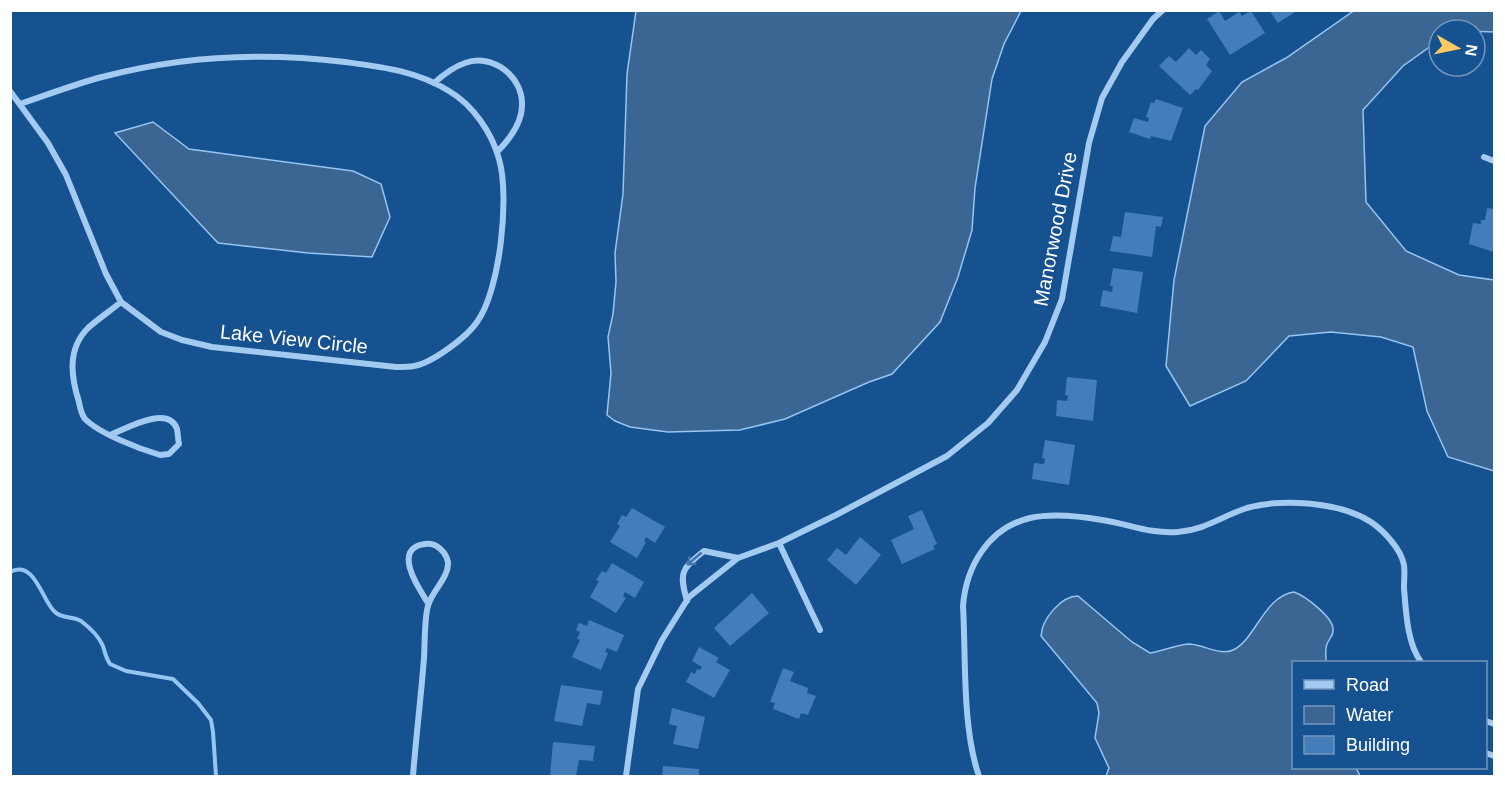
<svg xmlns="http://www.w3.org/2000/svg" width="1505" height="787" viewBox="0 0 1505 787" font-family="Arial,sans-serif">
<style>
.water{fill:#3b6694;stroke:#95c5f3;stroke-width:1.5}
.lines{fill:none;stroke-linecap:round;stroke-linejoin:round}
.stream{stroke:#95c5f3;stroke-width:4}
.building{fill:#437eba}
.minor{stroke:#a3caf0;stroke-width:6}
.oneway{stroke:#4075ad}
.labels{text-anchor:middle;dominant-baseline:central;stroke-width:4.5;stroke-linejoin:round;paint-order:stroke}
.street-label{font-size:20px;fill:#fff;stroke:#165190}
</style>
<rect width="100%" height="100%" fill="#165190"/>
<path class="water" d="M 1355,10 L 1494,11 L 1494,32 L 1439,30 L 1439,40 L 1403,66 L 1363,110 L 1366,202 L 1406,251 L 1459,275 L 1494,280 L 1494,471 L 1448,457 L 1427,411 L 1413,347 L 1381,337 L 1331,332 L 1289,336 L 1246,381 L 1190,406 L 1166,366 L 1174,280 L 1205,126 L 1242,82 L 1286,58 Z
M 636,11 L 1021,11 L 1004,44 L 992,79 L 975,188 L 972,230 L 958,277 L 940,322 L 892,374 L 869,382 L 785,419 L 740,430 L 668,432 L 630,427 L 615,421 L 607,415 L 611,373 L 608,337 L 613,314 L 616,282 L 615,253 L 623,194 L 627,74 Z
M 153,122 L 189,149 L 353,171 L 381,184 L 390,217 L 372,257 L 308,253 L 218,243 L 115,133 Z
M 1294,592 C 1305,596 1335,618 1333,631 C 1333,636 1329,639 1327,644 C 1325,649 1326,656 1326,662 L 1294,662 L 1294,768 L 1356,768 L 1360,776 L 1106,776 L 1109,768 L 1095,738 L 1099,713 L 1097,703 L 1041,636 C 1042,619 1061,596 1078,596 L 1132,642 L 1150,653 C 1163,651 1178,644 1190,644 C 1205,645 1222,657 1235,649 C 1256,637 1265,596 1294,592 Z"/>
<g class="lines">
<path class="stream" d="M 10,572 C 35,559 42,601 55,612 C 62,619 73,616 81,621 C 89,627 99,637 103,646 C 105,653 106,658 110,664 L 126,671 L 173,679 L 198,703 L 211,720 L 213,732 L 216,776"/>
</g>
<path class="building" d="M 1269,10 L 1298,10 L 1278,23 Z
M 1219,11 L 1225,21 L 1239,12 L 1242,16 L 1251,11 L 1265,33 L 1230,55 L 1207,19 Z
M 1189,48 L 1196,55 L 1201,50 L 1210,59 L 1206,65 L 1212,71 L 1198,90 L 1196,89 L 1190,95 L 1159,66 L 1169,56 L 1176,62 Z
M 1156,99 L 1183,108 L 1171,141 L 1151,136 L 1150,139 L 1129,132 L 1134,118 L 1148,122 L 1149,118 L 1146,117 L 1151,102 L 1154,103 Z
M 1487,208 L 1494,209 L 1494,252 L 1469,244 L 1473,223 L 1481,224 L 1481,220 L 1485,220 Z
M 1125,212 L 1163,217 L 1161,227 L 1156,226 L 1152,257 L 1110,251 L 1113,236 L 1121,237 Z
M 1113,268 L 1143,272 L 1137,313 L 1100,306 L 1103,290 L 1112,292 L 1113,286 L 1110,286 Z
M 1067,377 L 1097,380 L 1093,421 L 1056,416 L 1057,400 L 1067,401 L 1068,396 L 1065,395 Z
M 1045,440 L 1075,445 L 1069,485 L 1032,479 L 1034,463 L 1044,464 L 1045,459 L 1042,458 Z
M 632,508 L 665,527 L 655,543 L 646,537 L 644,541 L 646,542 L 637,558 L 610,542 L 620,526 L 617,524 L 622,515 L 626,517 Z
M 922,510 L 937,544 L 933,546 L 935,549 L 902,564 L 891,540 L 914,529 L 908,516 Z
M 860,537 L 881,555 L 856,585 L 827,560 L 837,548 L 846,555 Z
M 612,563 L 644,582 L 635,598 L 625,592 L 623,596 L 626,598 L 616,613 L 590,597 L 599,581 L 596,580 L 602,571 L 606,573 Z
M 752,593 L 769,613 L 730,646 L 714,628 Z
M 589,620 L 624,635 L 617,652 L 607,648 L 605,652 L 608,653 L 601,670 L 572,657 L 580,640 L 577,639 L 580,632 L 576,630 L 579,623 L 587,626 Z
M 699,647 L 719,658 L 716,662 L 730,670 L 714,698 L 686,682 L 691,672 L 695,674 L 697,669 L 700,670 L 702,667 L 692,661 Z
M 783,668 L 794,672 L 790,681 L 808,688 L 807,693 L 816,696 L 808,715 L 801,713 L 799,719 L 773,709 L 775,703 L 770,702 Z
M 561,685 L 603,691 L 600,705 L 587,703 L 582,726 L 554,721 Z
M 672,708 L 705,717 L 698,749 L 673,744 L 677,726 L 669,724 Z
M 553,742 L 595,746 L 593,761 L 579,760 L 576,776 L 550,776 Z
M 663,766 L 699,769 L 699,776 L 662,776 Z"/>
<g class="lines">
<path class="minor" d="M 434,83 C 443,75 453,67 465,63 C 492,53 523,76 522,105 C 522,124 509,140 497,152
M 10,91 L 48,143 L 66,175 L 106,274 L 121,302 L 161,332 L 182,340 L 212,347 L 396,367 C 402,367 409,367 414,366 C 432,363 467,337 477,322 C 500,291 510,196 499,159 C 492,133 473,105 449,91 C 417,71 382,67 345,62 C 264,52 181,56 102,77 C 75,84 47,95 20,104
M 1484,157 L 1494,161
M 110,435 C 126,429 168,404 177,429 C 178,434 178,440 179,444 L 169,454 L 160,455 C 140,449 100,434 85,419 C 82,415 80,408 79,402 C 71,377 67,349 88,328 C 98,319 110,311 121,302
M 779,543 L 820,630
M 687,601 C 679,573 681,569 704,551 L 738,558
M 1486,721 L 1494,724
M 1486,753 L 1494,756
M 413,776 C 416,737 421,697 424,658 C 425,644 424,614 429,603 C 434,589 449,577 448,562 C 446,552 436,542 425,544 C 391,548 419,589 428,603
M 626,776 L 638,689 L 662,640 L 689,597 L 738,558 L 779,543 L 836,515 L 947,456 L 988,423 L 1017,390 L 1045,342 L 1062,299 L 1089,143 L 1102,98 L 1122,62 L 1153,19 L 1163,10
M 979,776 C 962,728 966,658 963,606 C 966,567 988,528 1030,518 C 1053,513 1079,516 1102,520 C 1130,524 1148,534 1178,532 C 1205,530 1222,516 1247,508 C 1282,498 1340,502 1371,522 C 1384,531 1401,549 1404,565 C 1405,572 1404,580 1404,588 C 1406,612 1407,643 1421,662"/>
</g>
<defs><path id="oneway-shaft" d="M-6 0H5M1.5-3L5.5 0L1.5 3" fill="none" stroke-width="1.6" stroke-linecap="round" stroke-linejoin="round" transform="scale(1.5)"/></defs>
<use class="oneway" href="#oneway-shaft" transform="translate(694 559) rotate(140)"/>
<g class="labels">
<g class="street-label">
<text transform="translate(1055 229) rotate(-79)">Manorwood Drive</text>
<text transform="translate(294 339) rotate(6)">Lake View Circle</text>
</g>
</g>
<rect width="1505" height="787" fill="none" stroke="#ffffff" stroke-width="24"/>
<rect x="1292" y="661" width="195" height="108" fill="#165190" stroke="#7397bc" stroke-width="1.5"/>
<rect x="1304" y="680" width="30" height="9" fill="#a3caf0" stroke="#7397bc" stroke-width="1.5"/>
<text x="1346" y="691" font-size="18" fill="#ffffff">Road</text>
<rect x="1304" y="706" width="30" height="18" fill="#3b6694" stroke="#7397bc" stroke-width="1.5"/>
<text x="1346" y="721" font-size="18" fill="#ffffff">Water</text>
<rect x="1304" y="736" width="30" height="18" fill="#437eba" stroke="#7397bc" stroke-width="1.5"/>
<text x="1346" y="751" font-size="18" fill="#ffffff">Building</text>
<g transform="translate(1457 48) rotate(99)"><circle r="28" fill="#165190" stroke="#7397bc" stroke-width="1.5"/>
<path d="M0-4.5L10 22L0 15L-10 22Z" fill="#ffca62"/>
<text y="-9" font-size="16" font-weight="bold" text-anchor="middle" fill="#ffffff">N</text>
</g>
</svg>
